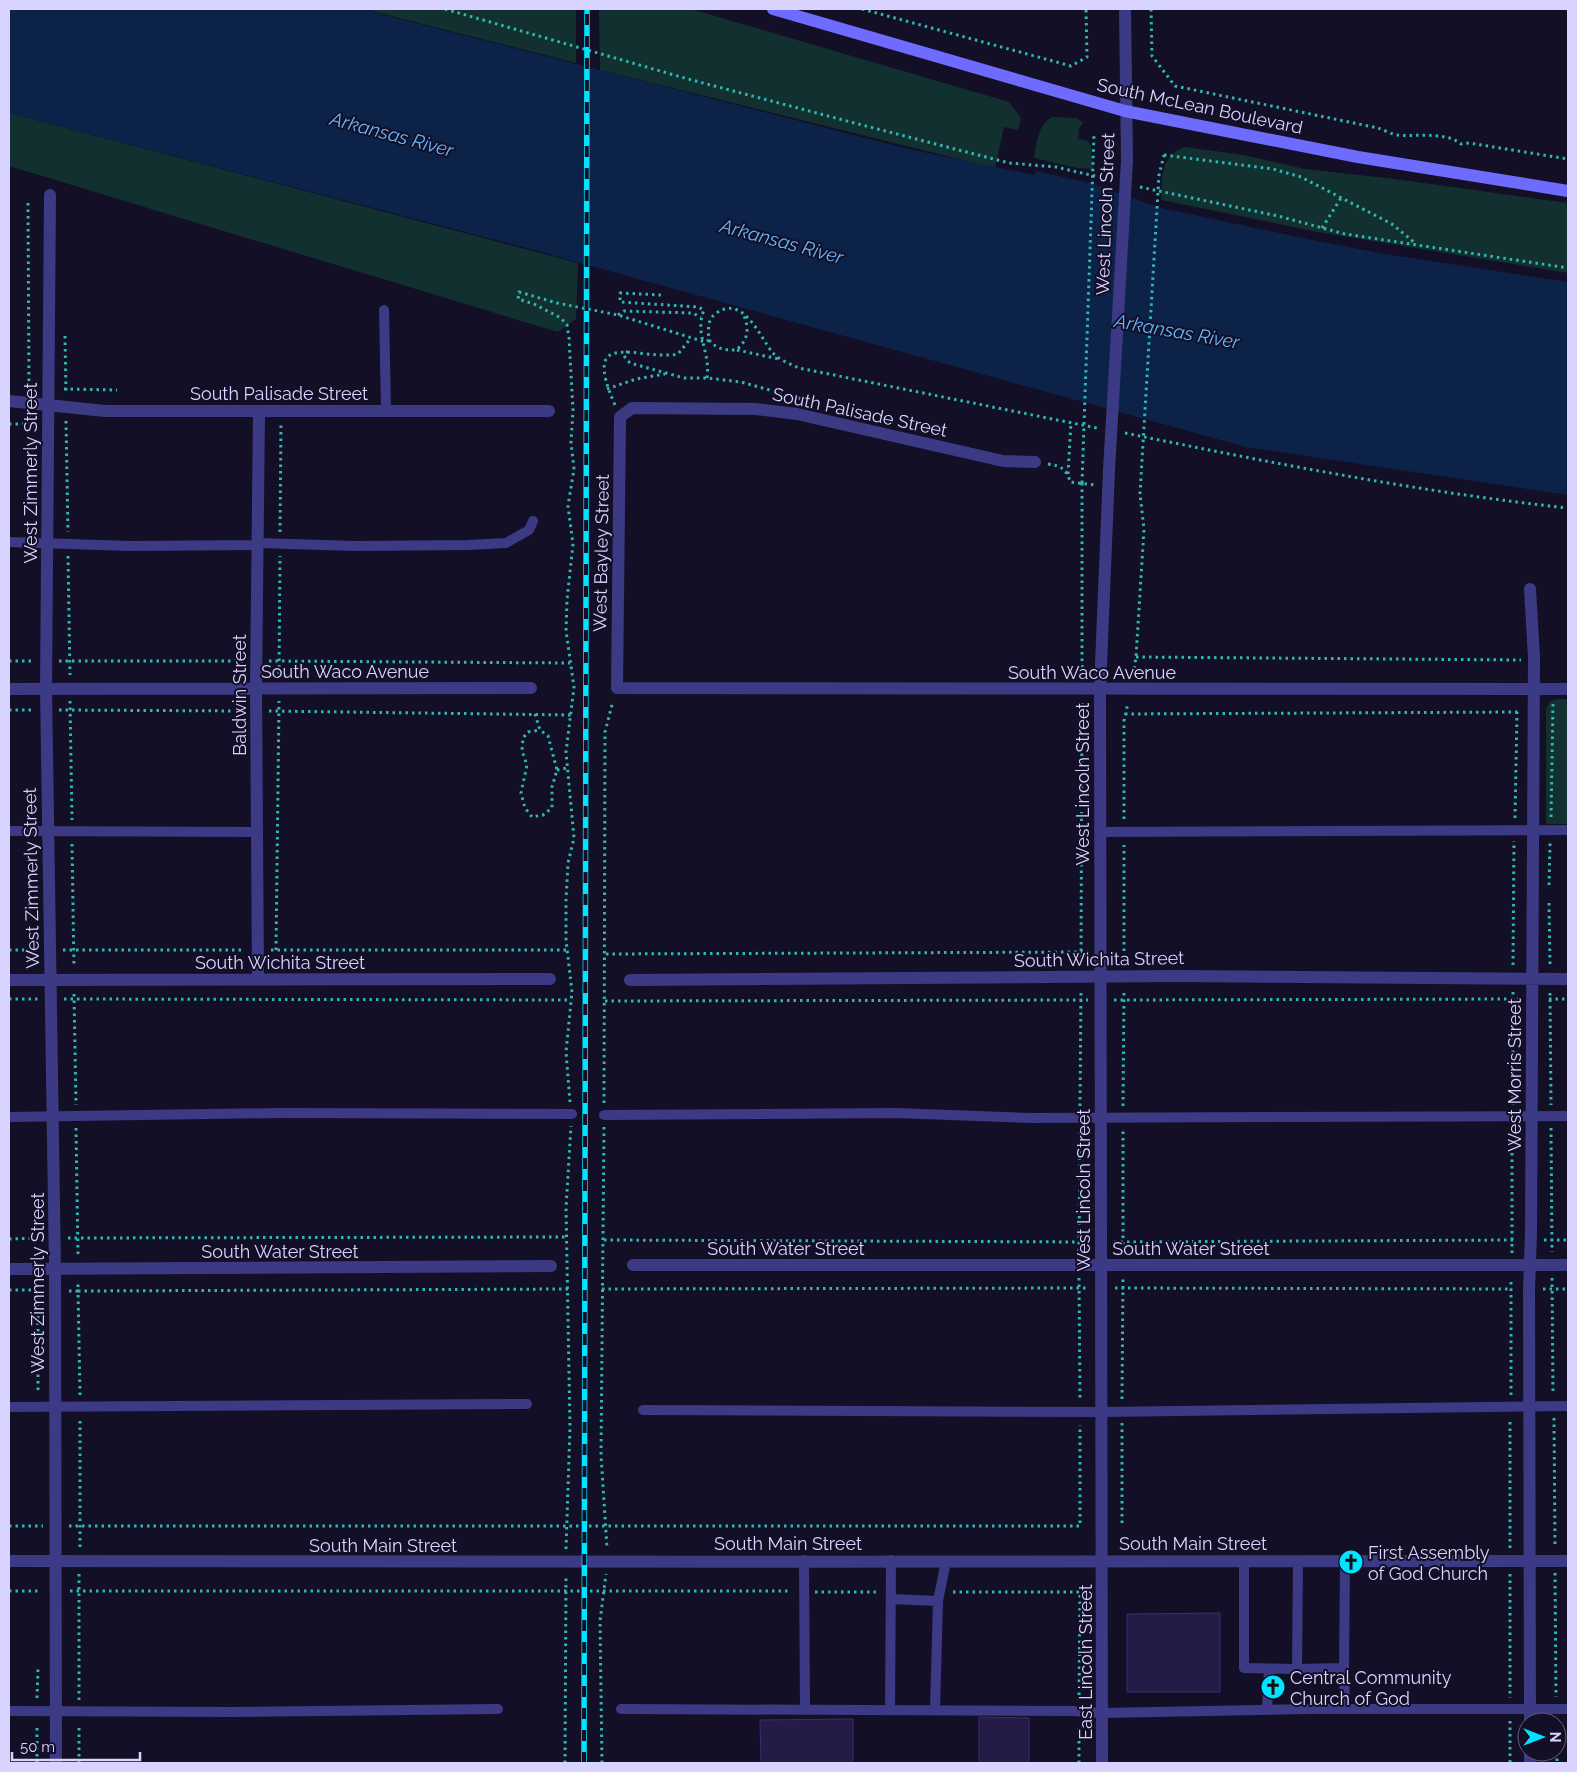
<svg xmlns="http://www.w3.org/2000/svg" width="1577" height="1772" viewBox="0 0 1577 1772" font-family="Raleway,sans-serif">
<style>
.green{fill:#12302f}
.water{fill:#0c2248}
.building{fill:#241b47;stroke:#3b2d73}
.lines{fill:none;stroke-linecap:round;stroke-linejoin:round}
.path{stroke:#2fb8b0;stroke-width:3;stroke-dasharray:2.5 4;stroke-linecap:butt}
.service{stroke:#3d3a85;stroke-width:10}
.minor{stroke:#3d3a85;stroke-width:12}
.tertiary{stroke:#3d3a85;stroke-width:12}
.secondary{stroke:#6f6bff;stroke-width:12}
.rail-casing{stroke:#00e5ff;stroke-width:5.5}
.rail{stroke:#130f26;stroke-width:4;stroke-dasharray:11;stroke-linecap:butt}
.path-bridge{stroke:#2fb8b0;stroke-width:3;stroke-dasharray:2.5 4;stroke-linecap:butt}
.tertiary-bridge{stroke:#3d3a85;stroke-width:12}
.labels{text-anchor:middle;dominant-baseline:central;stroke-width:4;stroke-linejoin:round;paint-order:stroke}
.street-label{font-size:18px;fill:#d9d4ff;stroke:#130f26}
.poi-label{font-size:18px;fill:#d9d4ff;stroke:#130f26;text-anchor:start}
.water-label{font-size:19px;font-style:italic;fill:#62b6ff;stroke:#130f26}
</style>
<rect width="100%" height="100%" fill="#130f26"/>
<path class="green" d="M 364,9 L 576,9 L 576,63 Z
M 599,9 L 691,9 L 1009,102 L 1021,118 L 1018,130 L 1004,127 L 995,168 L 600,70 Z
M 9,113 L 578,263 L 576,319 L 558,332 L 9,166 Z
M 1052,117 L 1077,118 L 1083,123 L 1079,128 L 1078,139 L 1088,141 L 1091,146 L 1093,169 L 1077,168 L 1034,158 C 1037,142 1037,126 1052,117 Z
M 1185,147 L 1244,155 L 1305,169 L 1395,179 L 1568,203 L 1568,273 L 1318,232 L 1161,200 C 1162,177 1160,156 1185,147 Z
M 1558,699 L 1568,699 L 1568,824 L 1546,824 L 1546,709 L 1550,701 Z"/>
<path class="water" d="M 9,9 L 361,9 L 909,149 L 1034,175 L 1036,171 L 1090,183 L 1161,208 L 1303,238 L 1385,254 L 1568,282 L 1568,495 L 1246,447 L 530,249 L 9,113 Z"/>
<path class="building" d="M 1220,1613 L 1220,1692 L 1127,1692 L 1127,1614 Z
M 979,1717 L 1029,1718 L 1029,1763 L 979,1763 Z
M 853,1719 L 853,1763 L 761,1763 L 760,1720 Z"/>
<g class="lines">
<path class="path" d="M 445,9 L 688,79 L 862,125 L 1009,163 L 1056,167 L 1112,180
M 862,9 L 1071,66 L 1087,57 L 1086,9
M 1151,9 L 1152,56 L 1175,86 L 1378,128 C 1384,130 1391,134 1397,135 C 1416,137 1445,131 1461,144 L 1469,143 L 1568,159
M 1164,155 L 1273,169 L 1301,177 L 1392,224 L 1415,243
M 1140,187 L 1278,216 L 1345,234 L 1568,268
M 28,203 L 29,390
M 1322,228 L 1341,198
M 661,295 L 620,293 L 620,302 L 698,307 L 704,310 C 694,334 711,353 707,378
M 618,315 L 624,311 L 692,313 L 701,317
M 65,336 L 66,392
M 709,340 C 717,349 724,350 736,350 C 748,341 750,328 743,314
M 737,350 L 779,359
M 628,351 L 624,356 L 630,363 L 684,378 L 707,378 L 741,382 L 802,399
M 64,389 L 117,390
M 607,389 L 636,379 L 665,374
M 615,405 C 580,326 637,361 678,354 L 691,338
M 29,416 L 29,424
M 66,421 L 68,532
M 9,424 L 30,424
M 1125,433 C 1272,463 1419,492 1568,508
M 1048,464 C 1061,466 1067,469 1070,482 L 1095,485
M 1068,474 L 1071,422
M 1082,483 L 1082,676
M 280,532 L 281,424
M 68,556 L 70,675
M 1136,657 L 1521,660
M 9,661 L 33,661
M 59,661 L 243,661
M 269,661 L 570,663
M 279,674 L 280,556
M 1133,675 L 1136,657 L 1144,529 L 1140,494
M 70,701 L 72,820
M 9,710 L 33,710
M 59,710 L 243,711
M 269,711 L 571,715
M 535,714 L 540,730 L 548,736 L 557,770 L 552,787 L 552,808 L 543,815 L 532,817 L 525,808 L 521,793 L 527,765 L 522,751 L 523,738 L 528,732 L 540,730
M 1125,714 L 1517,712
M 557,770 L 567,768
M 1551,817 L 1553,703
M 1515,818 L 1517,712 L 1520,712
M 1124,819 L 1124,721 L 1128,703
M 72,844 L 74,967
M 1549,885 L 1550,843
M 1549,903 L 1550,965
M 9,950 L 37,950
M 63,950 L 244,950
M 271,950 L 567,950
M 276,950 L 279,701
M 606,954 L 1088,952
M 1081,964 L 1082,703
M 1124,964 L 1124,845
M 1513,965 L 1514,841
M 1550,993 L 1551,1105
M 74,994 L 76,1105
M 9,999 L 38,999
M 64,999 L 571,1000
M 1549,999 L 1568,999
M 1114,1000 L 1520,999
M 605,1001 L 1088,1000
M 570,1102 L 566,1052 L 572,992 L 566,940 L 566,900 L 568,863 L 574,838 L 566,752 L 574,687 L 566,631 L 567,600 L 573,544 L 568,506 L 574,469 L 571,442 L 573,410 L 569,338 L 567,325 L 561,318 L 534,304 L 518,299 L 519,292 L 557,303 L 618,315 L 705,342 L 709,340 C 708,329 707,318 718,312 C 744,296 760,337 772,352 C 779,360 790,364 799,368 L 1097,428
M 604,1103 L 605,732 L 613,701
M 1513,1105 L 1513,991
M 1080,1106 L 1081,990
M 1123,1106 L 1124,990
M 604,1127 L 601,1455 L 607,1548
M 76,1128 L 78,1255
M 1551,1128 L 1552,1252
M 68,1238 L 568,1237
M 9,1239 L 42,1238
M 604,1240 L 1088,1242
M 1544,1240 L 1568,1240
M 1114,1242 L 1513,1240
M 1079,1251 L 1080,1130
M 1123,1251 L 1123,1130
M 1512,1253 L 1512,1129
M 1079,1278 L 1080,1399
M 1552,1278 L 1553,1394
M 1115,1288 L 1512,1289
M 602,1289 L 1087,1288
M 1543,1289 L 1568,1289
M 9,1290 L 41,1290
M 38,1290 L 38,1394
M 69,1291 L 78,1291 L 78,1281
M 80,1395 L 78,1291 L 569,1289
M 1511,1395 L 1511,1279
M 1122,1399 L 1123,1278
M 1554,1418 L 1555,1547
M 1122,1423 L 1122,1527
M 9,1526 L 43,1526
M 69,1526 L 1080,1526 L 1080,1425
M 80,1547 L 80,1419
M 1510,1548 L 1510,1419
M 566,1549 L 570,1428 L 566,1208 L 571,1126
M 1555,1573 L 1556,1697
M 1510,1574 L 1510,1698
M 9,1591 L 41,1591
M 70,1591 L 791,1591
M 815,1592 L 879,1592
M 953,1592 L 1080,1592 L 1079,1700
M 37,1698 L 38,1669
M 79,1700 L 79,1574
M 1510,1721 L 1510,1763
M 1557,1752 L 1557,1763
M 37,1763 L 37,1724
M 79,1763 L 79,1724
M 565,1763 L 566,1575
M 602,1763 L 600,1621 L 606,1574
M 1079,1763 L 1079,1724"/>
<path class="service" d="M 384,310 L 386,411
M 9,542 L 130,546 L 258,545
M 258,543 L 355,546 L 468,545 L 506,543 L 529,530 L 533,521
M 9,831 L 257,832
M 1100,832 L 1568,830
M 604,1115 L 896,1113 L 1031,1118 L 1568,1116
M 9,1117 L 280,1113 L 572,1114
M 9,1407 L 527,1404
M 643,1410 L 1102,1412 L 1568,1406
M 804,1560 L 805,1709
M 1244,1561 L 1244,1668 L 1297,1669 L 1298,1561
M 891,1599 L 938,1601
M 1344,1668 L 1345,1709
M 1297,1669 L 1344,1668 L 1345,1561
M 621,1709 L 1073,1711 L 1102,1713 L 1310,1709 L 1568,1709
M 890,1710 L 891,1560
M 935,1710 L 938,1601 L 946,1561
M 1267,1710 L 1269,1669
M 9,1711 L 231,1712 L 498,1709"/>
<path class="minor" d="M 50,195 L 46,689 L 55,1269 L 56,1763
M 9,401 L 105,411 L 549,411
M 1035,462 L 1003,461 L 797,414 L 756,409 L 632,408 L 620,417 L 617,688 L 1568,689
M 9,689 L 531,688
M 258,979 L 256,688 L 259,411
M 9,980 L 550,979
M 630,980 L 1176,976 L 1568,979
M 633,1265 L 1568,1265
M 9,1269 L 551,1266
M 1530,1722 L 1529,1289 L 1531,1233 L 1534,657 L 1530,589
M 1530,1752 L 1530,1763"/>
<path class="tertiary" d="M 1125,9 L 1127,160
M 9,1561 C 529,1562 1048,1562 1568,1561
M 1102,1763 L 1100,690 L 1109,470"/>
<path class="secondary" d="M 773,9 L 1125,111 L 1358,157 L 1568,191"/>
<defs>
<path id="rail" d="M 584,1763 L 587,9"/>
</defs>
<use href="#rail" class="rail-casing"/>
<use href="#rail" class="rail"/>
<path class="path-bridge" d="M 1082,483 L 1094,134
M 1140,494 L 1159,175 L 1164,155"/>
<path class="tertiary-bridge" d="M 1109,470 L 1127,160"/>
</g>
<defs>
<symbol id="church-disc" viewBox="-11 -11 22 22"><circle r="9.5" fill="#00e5ff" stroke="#130f26"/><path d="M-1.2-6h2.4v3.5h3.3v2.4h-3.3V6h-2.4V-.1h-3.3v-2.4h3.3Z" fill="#111"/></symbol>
</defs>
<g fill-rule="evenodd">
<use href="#church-disc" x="1337" y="1548" width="28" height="28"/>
<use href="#church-disc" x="1259" y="1673" width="28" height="28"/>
</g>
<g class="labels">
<g class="street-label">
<text transform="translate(1200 106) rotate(12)">South McLean Boulevard</text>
<text transform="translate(1105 214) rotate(-88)">West Lincoln Street</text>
<text x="279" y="393">South Palisade Street</text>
<text transform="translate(860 412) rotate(12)">South Palisade Street</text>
<text transform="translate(30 473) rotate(-90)">West Zimmerly Street</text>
<text transform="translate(601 553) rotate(-89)">West Bayley Street</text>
<text x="345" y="671">South Waco Avenue</text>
<text x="1092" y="672">South Waco Avenue</text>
<text transform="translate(239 695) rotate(-90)">Baldwin Street</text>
<text transform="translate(1082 784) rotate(-90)">West Lincoln Street</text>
<text transform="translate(31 878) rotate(-91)">West Zimmerly Street</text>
<text transform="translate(1099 959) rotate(-1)">South Wichita Street</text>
<text x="280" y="962">South Wichita Street</text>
<text transform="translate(1514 1075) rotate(-90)">West Morris Street</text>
<text transform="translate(1083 1190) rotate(-90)">West Lincoln Street</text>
<text x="786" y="1248">South Water Street</text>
<text x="1191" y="1248">South Water Street</text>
<text x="280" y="1251">South Water Street</text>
<text transform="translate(37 1283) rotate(-90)">West Zimmerly Street</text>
<text x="788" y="1543">South Main Street</text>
<text x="1193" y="1543">South Main Street</text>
<text x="383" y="1545">South Main Street</text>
<text transform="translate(1085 1662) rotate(-90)">East Lincoln Street</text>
</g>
<g class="poi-label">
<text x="1368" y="1552">First Assembly<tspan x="1368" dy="21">of God Church</tspan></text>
<text x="1290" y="1677">Central Community<tspan x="1290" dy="21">Church of God</tspan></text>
</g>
<g class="water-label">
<text transform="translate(392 134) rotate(15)">Arkansas River</text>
<text transform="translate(782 241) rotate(15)">Arkansas River</text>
<text transform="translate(1177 331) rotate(10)">Arkansas River</text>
</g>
</g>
<rect width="1577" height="1772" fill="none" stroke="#d9d4ff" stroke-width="20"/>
<g transform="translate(1542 1737) rotate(90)"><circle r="24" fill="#130f26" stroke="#625e7d"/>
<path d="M0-4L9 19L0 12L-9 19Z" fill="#00e5ff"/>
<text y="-8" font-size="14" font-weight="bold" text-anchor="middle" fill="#d9d4ff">N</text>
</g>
<path d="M12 1752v8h128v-8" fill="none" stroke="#d9d4ff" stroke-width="2.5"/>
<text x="20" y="1752" font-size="15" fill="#d9d4ff" stroke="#130f26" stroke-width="4" paint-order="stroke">50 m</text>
</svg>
